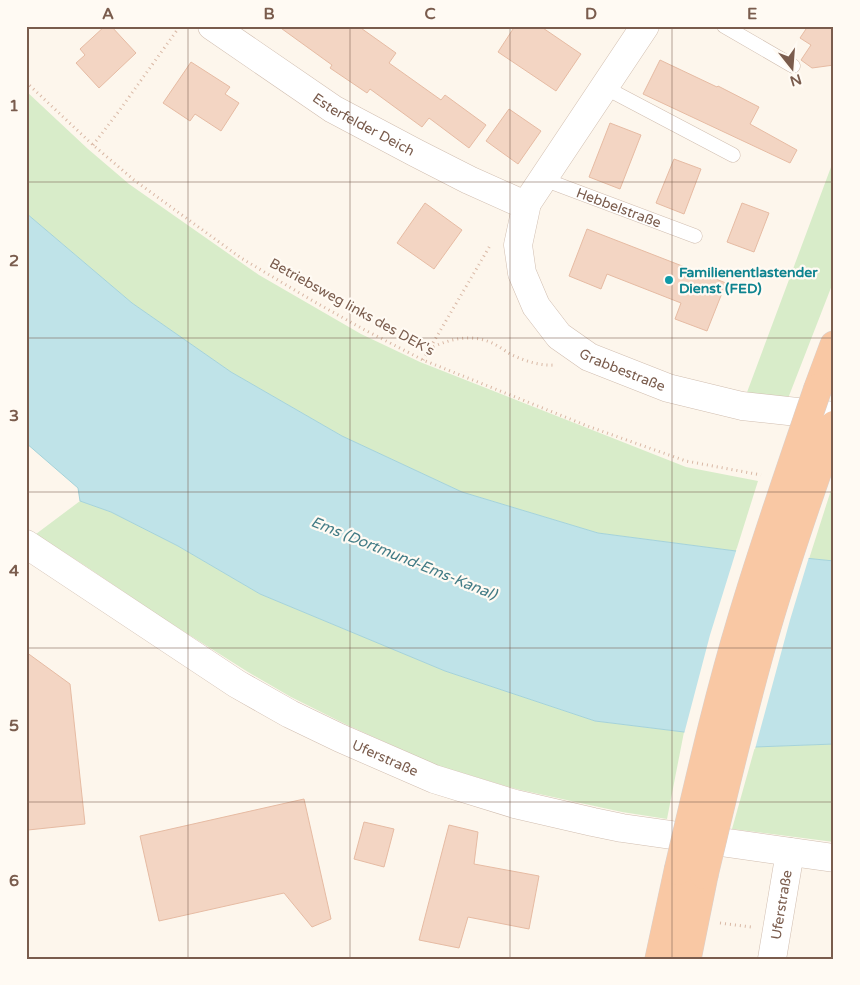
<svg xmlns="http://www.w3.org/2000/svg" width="860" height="985" viewBox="0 0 860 985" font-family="'Varela Round',sans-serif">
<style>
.green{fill:#d8ecc9}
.water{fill:#bfe3e8;stroke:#a5d3da}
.pier{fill:#fdf6ec}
.building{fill:#f3d5c3;stroke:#e6bba3}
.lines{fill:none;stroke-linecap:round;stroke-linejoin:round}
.service-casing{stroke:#d1beb0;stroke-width:15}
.minor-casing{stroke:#d1beb0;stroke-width:29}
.trunk-casing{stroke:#dad1cd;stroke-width:29}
.path{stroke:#d9b8a5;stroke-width:3;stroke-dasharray:1 4;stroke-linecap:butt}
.service{stroke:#fff;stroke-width:14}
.minor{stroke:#fff;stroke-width:28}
.trunk{stroke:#f9c8a4;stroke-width:28}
.trunk-bridge-casing{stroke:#dad1cd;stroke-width:29;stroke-linecap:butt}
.trunk-bridge{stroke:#f9c8a4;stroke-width:28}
.grid{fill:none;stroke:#7a5c4d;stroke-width:1;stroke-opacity:0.55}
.culture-dot{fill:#0f9aa8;stroke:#fffaf3;stroke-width:2}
.labels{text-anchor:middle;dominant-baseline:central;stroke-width:4.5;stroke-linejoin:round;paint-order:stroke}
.street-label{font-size:14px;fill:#7a5c4d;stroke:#fffaf3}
.culture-label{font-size:14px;font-weight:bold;fill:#0d838f;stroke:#fffaf3;text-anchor:start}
.water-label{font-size:15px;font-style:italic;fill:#437c86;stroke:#fffaf3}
.neatline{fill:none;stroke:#7a5c4d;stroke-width:2}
.grid-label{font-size:16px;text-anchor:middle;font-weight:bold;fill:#7a5c4d}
</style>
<rect width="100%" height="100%" fill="#fdf6ec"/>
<path class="green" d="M 26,91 L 88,149 L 129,184 L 259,275 L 361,334 L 420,362 L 686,467 L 758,481 L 736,551 L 598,533 L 462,492 L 342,436 L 231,372 L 132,303 L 26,213 Z
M 834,159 L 834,280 L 787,401 L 746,395 Z
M 832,487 L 834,487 L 834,561 L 809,559 Z
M 80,501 L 111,512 L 178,546 L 260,594 L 445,671 L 595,721 L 684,732 L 667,819 L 622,812 L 516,789 L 436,765 L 347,725 L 291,697 L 248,672 L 161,617 L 87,567 L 36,534 Z
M 834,744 L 834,842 L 732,829 L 755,747 Z"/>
<path class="water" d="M 26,213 L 132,303 L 231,372 L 342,436 L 462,492 L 598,533 L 736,551 L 834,561 L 834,744 L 755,747 L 684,732 L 595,721 L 445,671 L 260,594 L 178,546 L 111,512 L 80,501 L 78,488 L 26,443 Z"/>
<path class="pier" d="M 737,548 L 809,557 L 790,620 L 755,749 L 684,734 L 710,635 Z"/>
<path class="building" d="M 105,26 L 111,26 L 136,53 L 99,88 L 76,63 L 85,55 L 80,49 Z
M 278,26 L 358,26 L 396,53 L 389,63 L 441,100 L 445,95 L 486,125 L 469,148 L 429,118 L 422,127 L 370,89 L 367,93 L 330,68 L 332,65 Z
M 515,26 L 540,26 L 581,54 L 556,91 L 498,52 Z
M 808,26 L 834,26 L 834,65 L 812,68 L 801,60 L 811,45 L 800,38 Z
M 660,60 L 717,87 L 718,86 L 759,107 L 750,124 L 797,150 L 790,163 L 643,94 Z
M 191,62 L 230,87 L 225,94 L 239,103 L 221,131 L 195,114 L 190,121 L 163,103 Z
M 509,109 L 541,131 L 518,164 L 486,141 Z
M 610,123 L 641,135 L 620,189 L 589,177 Z
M 674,159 L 701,169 L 684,214 L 656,203 Z
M 425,203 L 462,230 L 434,269 L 397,243 Z
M 742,203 L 769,213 L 754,252 L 727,242 Z
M 587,229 L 726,283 L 707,331 L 675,319 L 681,303 L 607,274 L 601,289 L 569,276 Z
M 26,652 L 70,684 L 85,824 L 28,830 L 26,809 Z
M 304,799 L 331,919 L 312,927 L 284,893 L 159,921 L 140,836 Z
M 364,822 L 394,829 L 384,867 L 354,859 Z
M 449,825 L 478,832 L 474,864 L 539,876 L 529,929 L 468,917 L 459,948 L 419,940 Z"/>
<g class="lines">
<defs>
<g id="service">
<path d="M 724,26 L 793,66"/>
<path d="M 604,87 L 733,155"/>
<path id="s1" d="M 543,179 L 695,236"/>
</g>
<g id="minor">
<path id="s2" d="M 212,26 L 333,109 L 416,153 L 469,180 L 516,201 L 527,203"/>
<path id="s3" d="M 645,26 L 527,203 L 518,245 L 522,273 L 536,306 L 559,336 L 589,357 L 668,388 L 742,406 L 834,416"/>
<path id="s4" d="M 26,544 L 237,684 L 290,714 L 340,738 L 434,779 L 515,804 L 593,822 L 622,828 L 834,858"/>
<path id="s5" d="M 772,959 L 790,852"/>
</g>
<path id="trunk" d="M 818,388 L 834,345
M 659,959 L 678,871
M 687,959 L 704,875"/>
</defs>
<use href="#service" class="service-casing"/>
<use href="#minor" class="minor-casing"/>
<use href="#trunk" class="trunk-casing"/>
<path class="path" d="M 26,82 L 93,145 L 134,180 L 241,258 L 313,301 L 363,329 L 423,360 L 590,427 L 686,461 L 761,475
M 93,145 L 119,111 L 180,26
M 429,349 C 448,339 470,334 490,342 C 497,345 504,350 510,354 C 525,361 539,366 555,365
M 423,360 L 491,244
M 720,923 L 751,927"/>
<use href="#service" class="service"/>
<use href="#minor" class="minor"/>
<use href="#trunk" class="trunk"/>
<defs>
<path id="trunk-bridge" d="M 678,871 C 698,786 717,701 742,618 C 765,541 792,464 818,388
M 704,875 C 724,792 743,709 767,627 C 787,559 810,492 834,425"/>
</defs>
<use href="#trunk-bridge" class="trunk-bridge-casing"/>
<use href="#trunk-bridge" class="trunk-bridge"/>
</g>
<path class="grid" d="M 188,26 L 188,959M 350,26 L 350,959M 510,26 L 510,959M 672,26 L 672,959M 26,182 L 834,182M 26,338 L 834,338M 26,492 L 834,492M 26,648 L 834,648M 26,802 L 834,802"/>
<circle class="culture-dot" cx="669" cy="280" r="5"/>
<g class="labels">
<g class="street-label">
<text stroke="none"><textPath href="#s2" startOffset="181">Esterfelder Deich</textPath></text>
<text stroke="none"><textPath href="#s1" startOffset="81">Hebbelstraße</textPath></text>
<text transform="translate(352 307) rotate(29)">Betriebsweg links des DEK's</text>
<text stroke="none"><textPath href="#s3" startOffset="430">Grabbestraße</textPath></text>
<text stroke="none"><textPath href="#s4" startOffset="419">Uferstraße</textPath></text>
<text stroke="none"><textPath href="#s5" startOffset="55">Uferstraße</textPath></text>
</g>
<g class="culture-label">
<text x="679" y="272">Familienentlastender<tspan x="679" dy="16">Dienst (FED)</tspan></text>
</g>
<g class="water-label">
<text transform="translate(404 558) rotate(22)">Ems (Dortmund-Ems-Kanal)</text>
</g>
</g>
<rect width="860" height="985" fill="none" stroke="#fffaf3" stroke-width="55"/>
<g transform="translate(792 68) rotate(163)" stroke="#fffaf3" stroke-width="4" paint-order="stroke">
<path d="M0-4L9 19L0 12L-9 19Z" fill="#7a5c4d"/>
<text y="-8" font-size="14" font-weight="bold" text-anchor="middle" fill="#7a5c4d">N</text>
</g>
<rect x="28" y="28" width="804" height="930" class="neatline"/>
<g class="grid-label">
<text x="108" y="19">A</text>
<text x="269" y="19">B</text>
<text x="430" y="19">C</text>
<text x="591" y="19">D</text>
<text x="752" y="19">E</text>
<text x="14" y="111">1</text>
<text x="14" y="266">2</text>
<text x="14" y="421">3</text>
<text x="14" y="576">4</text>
<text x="14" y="731">5</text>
<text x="14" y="886">6</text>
</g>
</svg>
